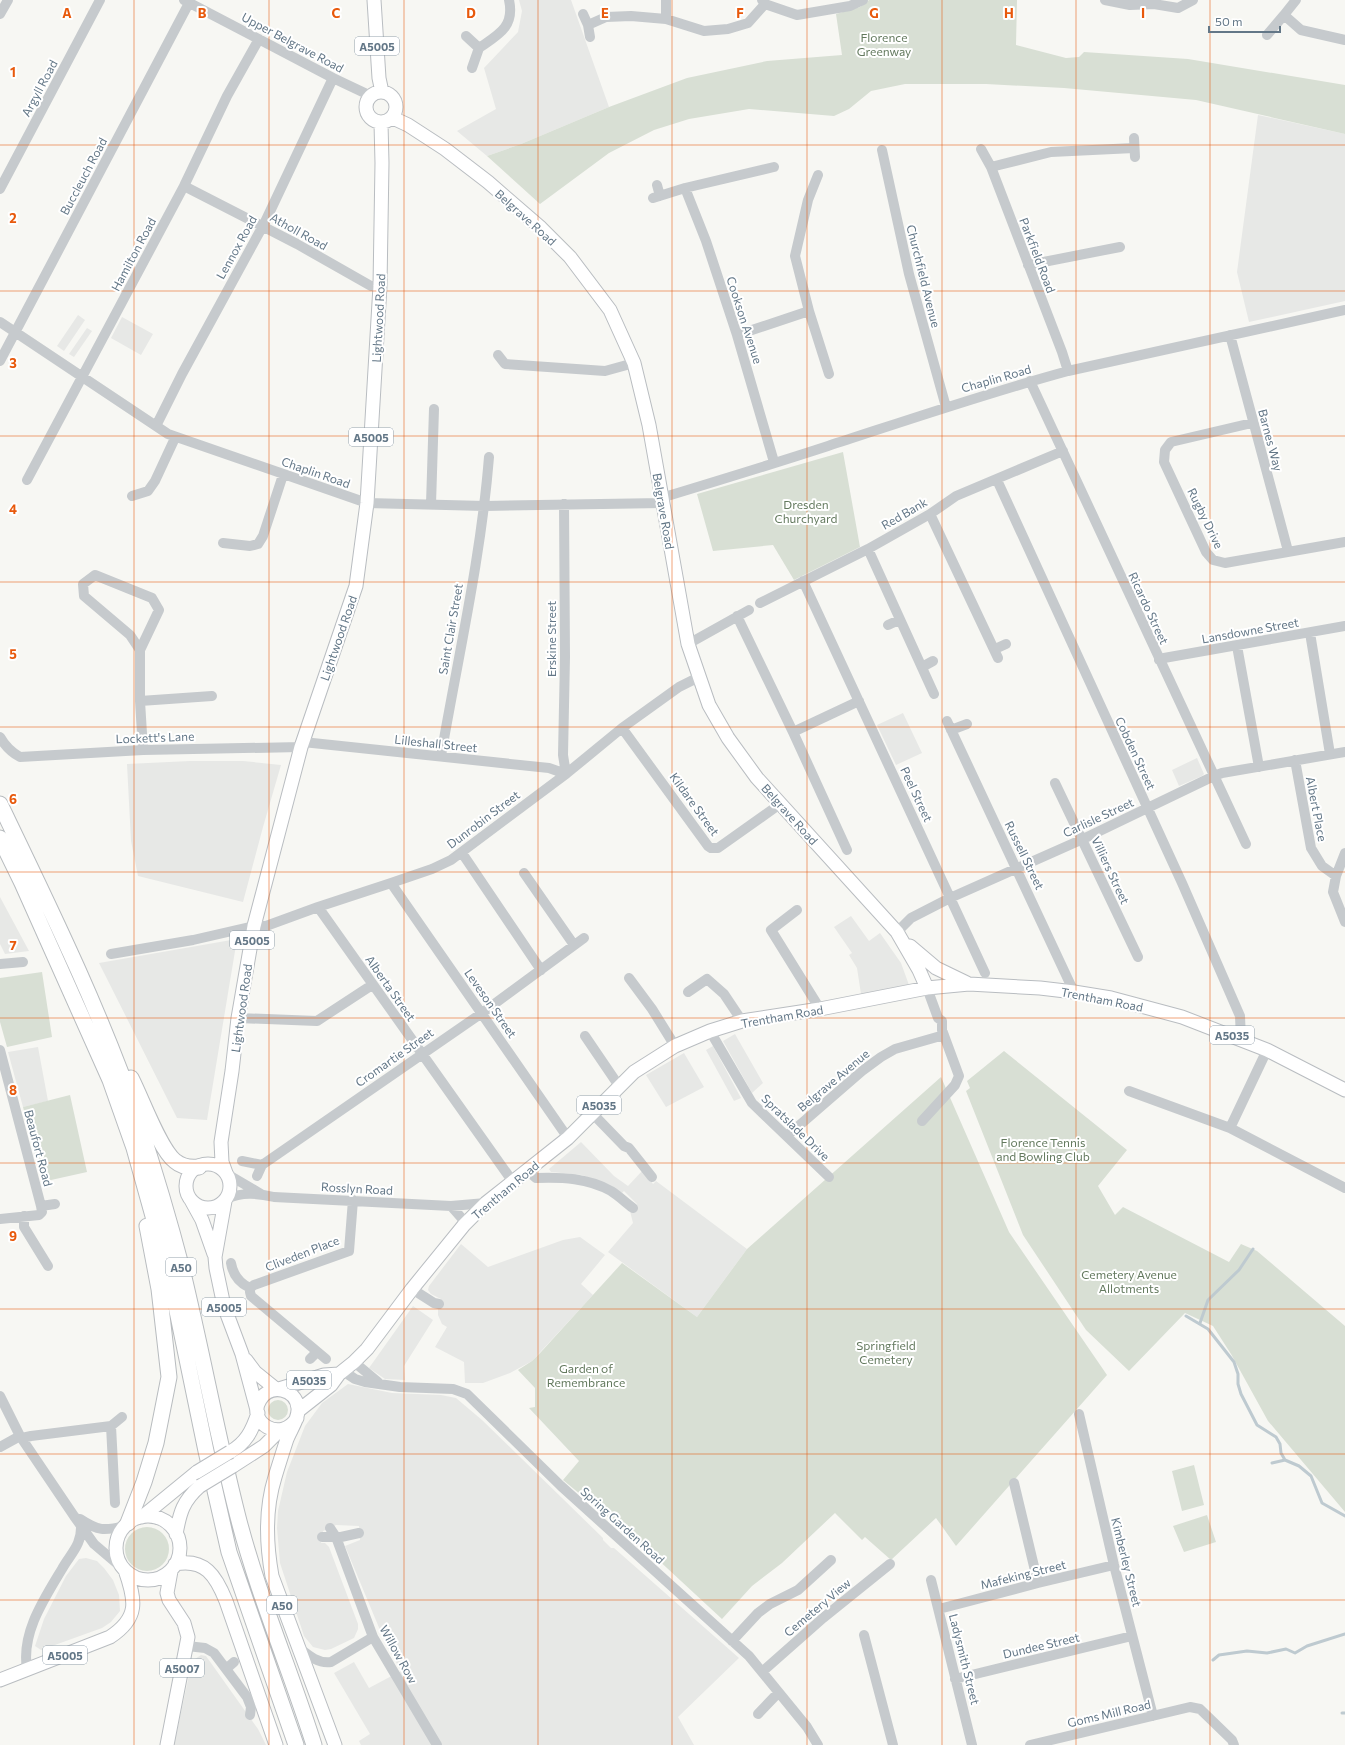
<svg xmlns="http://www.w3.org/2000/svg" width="1345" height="1745" viewBox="0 0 1345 1745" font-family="Commissioner,sans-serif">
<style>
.built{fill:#e7e8e6}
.green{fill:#d8dfd4}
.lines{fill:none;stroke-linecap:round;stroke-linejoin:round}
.stream{stroke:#becad0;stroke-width:3}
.major-casing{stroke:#b9bdc1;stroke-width:15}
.highway-casing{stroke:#b8bcbf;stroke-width:17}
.minor{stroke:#c6cacd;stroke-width:10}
.major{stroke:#fff;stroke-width:13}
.highway{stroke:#fff;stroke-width:15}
.major-bridge-casing{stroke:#b9bdc1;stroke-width:15;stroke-linecap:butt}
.major-bridge{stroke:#fff;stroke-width:13}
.grid{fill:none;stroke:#e8590c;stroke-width:1;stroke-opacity:0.55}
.labels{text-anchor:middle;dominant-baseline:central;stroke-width:4;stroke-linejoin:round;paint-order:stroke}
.shield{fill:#fff;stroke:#92a0ab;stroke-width:1}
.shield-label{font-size:11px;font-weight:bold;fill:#637787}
.park-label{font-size:12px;fill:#63795e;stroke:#fff}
.street-label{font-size:12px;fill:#637787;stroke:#fff}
.grid-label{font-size:13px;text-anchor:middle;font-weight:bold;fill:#e8590c;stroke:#fff;stroke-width:4;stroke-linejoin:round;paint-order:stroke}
</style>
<rect width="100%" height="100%" fill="#f7f7f3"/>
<path class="built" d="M 519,0 L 571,0 L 609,107 L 521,144 L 487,156 L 457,131 L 496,109 L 484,68 L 518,32 L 522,11 Z
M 1258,115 L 1345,134 L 1345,301 L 1249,322 L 1237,272 Z
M 78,315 L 85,320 L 64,351 L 57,346 Z
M 122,317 L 153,334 L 141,355 L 111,338 Z
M 87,328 L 92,331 L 74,357 L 69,354 Z
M 903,713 L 922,753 L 896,765 L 877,725 Z
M 1197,758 L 1204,774 L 1202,776 L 1179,786 L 1172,770 Z
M 190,761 L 243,761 L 281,765 L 263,827 L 243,902 L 138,876 L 131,841 L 127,764 Z
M 0,896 L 0,897 L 29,951 L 5,954 L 0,944 Z
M 851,916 L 869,941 L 880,933 L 901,963 L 909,985 L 861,994 L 857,968 L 849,955 L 852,953 L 834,927 Z
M 237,939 L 207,1120 L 177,1118 L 99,963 Z
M 735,1034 L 763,1083 L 752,1093 L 723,1041 Z
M 713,1046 L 741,1098 L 734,1101 L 706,1050 Z
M 38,1047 L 48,1101 L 23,1107 L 8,1052 Z
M 684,1053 L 704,1087 L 666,1107 L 646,1075 Z
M 581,1142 L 614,1176 L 628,1186 L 643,1170 L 653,1184 L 656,1181 L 747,1249 L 697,1317 L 608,1252 L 633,1223 L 630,1211 L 637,1204 L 624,1191 L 622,1193 L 601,1182 L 582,1175 L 551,1172 L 549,1169 Z
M 580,1237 L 605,1255 L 581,1284 L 593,1295 L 532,1361 L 510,1373 L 483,1383 L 465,1383 L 464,1362 L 435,1347 L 447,1327 L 442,1324 L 438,1315 L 438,1309 L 441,1299 L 431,1294 L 428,1290 L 429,1286 L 461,1244 L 488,1267 L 563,1240 Z
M 413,1306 L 433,1320 L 404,1366 L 405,1380 L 385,1379 L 369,1368 Z
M 348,1384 L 392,1393 L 441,1395 L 456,1398 L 482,1420 L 603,1538 L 603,1540 L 611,1548 L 614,1548 L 739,1658 L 678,1717 L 694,1745 L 361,1745 L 359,1741 L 370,1734 L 334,1673 L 354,1662 L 369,1688 L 401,1671 L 385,1642 L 345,1546 L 360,1540 L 359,1526 L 336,1525 L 323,1531 L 321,1543 L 325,1543 L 329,1547 L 358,1624 L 358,1629 L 354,1638 L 331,1649 L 325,1650 L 313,1647 L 304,1636 L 280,1563 L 277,1528 L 278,1511 L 287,1472 L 305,1426 L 322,1403 Z
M 86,1558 L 97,1561 L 104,1568 L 113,1580 L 119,1595 L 120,1611 L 111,1622 L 102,1628 L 41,1650 L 35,1646 L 44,1619 L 66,1576 L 79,1559 Z
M 201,1655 L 206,1656 L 258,1729 L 266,1745 L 174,1745 L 192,1661 Z"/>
<path class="green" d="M 869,0 L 1017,0 L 1016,45 L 1066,58 L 1079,57 L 1084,52 L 1188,59 L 1345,85 L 1345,134 L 1196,100 L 1064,88 L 986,84 L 905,84 L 871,91 L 849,109 L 834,116 L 749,109 L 689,119 L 654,130 L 609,153 L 540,204 L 487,156 L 521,144 L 609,107 L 687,78 L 767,61 L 842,55 L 836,14 L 860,7 Z
M 843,452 L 860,547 L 794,580 L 773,545 L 713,551 L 697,494 Z
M 42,972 L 52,1037 L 7,1047 L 0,1022 L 0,978 Z
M 1004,1051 L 1127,1150 L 1098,1186 L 1115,1215 L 1123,1207 L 1229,1262 L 1241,1244 L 1257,1251 L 1345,1326 L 1345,1512 L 1268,1421 L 1231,1354 L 1213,1326 L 1185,1313 L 1129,1371 L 1086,1330 L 1023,1235 L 966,1091 L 970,1088 L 967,1081 Z
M 941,1077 L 1009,1232 L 1107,1375 L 956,1546 L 936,1518 L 891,1560 L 865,1537 L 862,1540 L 835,1513 L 782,1563 L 752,1586 L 722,1619 L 654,1556 L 649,1547 L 638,1542 L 563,1480 L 579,1461 L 529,1408 L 535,1407 L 535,1388 L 518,1370 L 532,1361 L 541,1352 L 622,1263 L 697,1317 L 747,1249 Z
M 70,1095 L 87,1172 L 42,1182 L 23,1107 Z
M268 1410a10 10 0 1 1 20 0a10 10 0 1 1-20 0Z
M 1194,1465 L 1204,1505 L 1182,1511 L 1172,1471 Z
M 1207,1515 L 1216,1542 L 1184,1552 L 1173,1526 Z
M125 1549a22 22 0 1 1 44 0a22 22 0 1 1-44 0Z"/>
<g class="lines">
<path class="stream" d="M 1186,1316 L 1208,1329 L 1234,1362 L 1238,1374 L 1238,1384 L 1241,1394 L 1257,1425 L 1276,1437 L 1280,1444 L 1281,1453 L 1285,1460 L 1299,1466 L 1311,1476 L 1322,1503 L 1345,1516
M 1200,1323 L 1208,1300 L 1239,1270 L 1253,1249
M 1272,1463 L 1285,1460
M 1213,1660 L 1219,1655 L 1247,1651 L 1267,1653 L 1286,1649 L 1295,1653 L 1307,1646 L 1345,1634
M 1342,1713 L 1345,1713"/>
<defs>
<path id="major" d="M 374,0 L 379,78 L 382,92
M366 107a15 15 0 1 1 30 0a15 15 0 1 1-30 0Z
M 393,118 L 408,125 L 445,149 L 488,182 L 541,228 L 570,257 L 610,310 L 634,363 L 649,425 L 688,644 L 709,705 L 728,738 L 757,778 L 897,932 L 919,970 L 927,988
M 910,946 L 936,968 L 967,983
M186 1186a22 22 0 1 1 44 0a22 22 0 1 1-44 0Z
M 226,1173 L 222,1162 L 221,1142 L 232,1071 L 238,1018 L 254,926 L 301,747 L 356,586 L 367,503 L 380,286 L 382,163 L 381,123
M 191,1200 L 202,1220 L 214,1254
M 225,1201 L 215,1257 L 216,1268 L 224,1306 L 242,1354 L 257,1410
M 246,1360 L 255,1372 L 276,1389
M 279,1389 L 324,1375 L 339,1374
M 298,1411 L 331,1385 L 339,1374 L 354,1362 L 367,1349 L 412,1289 L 464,1225 L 486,1203 L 568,1138 L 634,1072 L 675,1046 L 710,1031 L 742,1021 L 820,1009 L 927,988 L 969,984 L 1040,988 L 1074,992 L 1111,998 L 1182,1017 L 1267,1050 L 1345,1090
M 297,1418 C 281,1444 246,1422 260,1400 C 270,1383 296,1388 298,1408 C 299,1418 291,1429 287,1439 C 283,1451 279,1464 275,1477 C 265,1509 266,1543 272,1576 L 335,1745
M 230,1452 C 246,1443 252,1431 258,1413
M 233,1466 L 264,1446 L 280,1430
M116 1548a32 32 0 1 1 64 0a32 32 0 1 1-64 0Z
M 142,1517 L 197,1472
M 176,1534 C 180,1512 183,1501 200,1486
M 175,1564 C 205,1558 216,1576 226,1601 L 276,1745
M 0,1680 L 110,1637 C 139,1618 136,1601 125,1570
M 167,1745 L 188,1637 L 184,1623 L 169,1600 L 167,1593 L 171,1571"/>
<path id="highway" d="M 0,804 C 50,908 101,1012 138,1120 C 154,1169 169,1219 182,1269 C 202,1351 217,1435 238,1517 C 258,1595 290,1669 314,1745
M 0,838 L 22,883 L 110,1080 L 134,1148 L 170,1277 L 206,1451 L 229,1552 L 296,1745
M 131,1078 C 141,1097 160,1150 175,1161 C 182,1167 190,1168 199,1167
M 128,1523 L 144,1482 L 156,1443 L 169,1377 L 159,1289 L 147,1226"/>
</defs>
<use href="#major" class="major-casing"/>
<use href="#highway" class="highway-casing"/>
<path class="minor" d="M 184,0 L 333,78 L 371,96
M 762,0 L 765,4 L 797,15 L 850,6 L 863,0
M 1105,0 L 1130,5 L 1154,4 L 1178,8 L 1193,0
M 1296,0 L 1284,15 L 1301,30 L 1345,40
M 0,14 L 8,0
M 583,14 L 588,25 L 590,37
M 666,19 L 666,0
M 588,25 L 606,17 L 631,16 L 666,19 L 704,31 L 728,29 L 748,23 L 765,4
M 1267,35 L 1284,15
M 466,36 L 479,48 C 498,35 515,27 509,0
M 472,68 L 479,48
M 1134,138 L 1135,157
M 981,149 L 991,167 L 1062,352 L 1068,371
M 882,150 L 909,274 L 946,407
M 991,167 L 1051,152 L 1134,148
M 818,175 L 808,200 L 795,256 L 809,311 L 829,374
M 657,185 L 660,196
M 184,186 L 297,244 L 371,286 L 380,286
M 685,188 L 706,241 L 737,335 L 774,462
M 0,189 L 100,0
M 653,198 L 685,188 L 774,167
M 1028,265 L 1120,247
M 0,322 L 168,434 L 367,503 L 485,506 L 662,503
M 737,335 L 809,311
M 1230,335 L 1288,551
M 498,355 L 505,364 L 605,371 L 634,363
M 0,361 L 189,3
M 1030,381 L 1246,844
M 1252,423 L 1171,442 L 1165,450 L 1164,462 L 1206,552 L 1213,560 L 1225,563 L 1345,542
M 156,426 L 182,374 L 265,222 L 333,78
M 27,480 L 184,186 L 227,96 L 259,39
M 997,480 L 1182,883 L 1240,1016 L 1241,1039
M 132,496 L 148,491 L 155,481 L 175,438
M 661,498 C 717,481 773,464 828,446 C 908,420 987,393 1068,371 L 1345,310
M 431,504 L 434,409
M 930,514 L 998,658
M 223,543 L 250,546 L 258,544 L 263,536 L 283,475
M 868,549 L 934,694
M 803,581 L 985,973
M 760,603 L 868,549 L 930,514 L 956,496 L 1063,451
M 737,616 L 793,732 L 847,850
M 888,625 L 899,620
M 1310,633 L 1330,754
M 688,644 L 749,610
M 1237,646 L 1259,767
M 995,649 L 1006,644
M 140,650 L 159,610 L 152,598 L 95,575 L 83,584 L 84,596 L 130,635 L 140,650 L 140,701 L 143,750
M 1159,660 L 1164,658 L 1345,626
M 922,667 L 933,661
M 140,701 L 212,696
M 947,721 L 1074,992
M 622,728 L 708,846 L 711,848 L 718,848 L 780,804
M 951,730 L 967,724
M 793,732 L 859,701
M 0,737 C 5,746 11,752 20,757 L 143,750 L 301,747
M 303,742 L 549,768 L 566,774 L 563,755 L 565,657 L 564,504
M 441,756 C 458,657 481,558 489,457
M 1295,760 L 1311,848 L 1322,866 L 1336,876
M 1055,783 L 1138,957
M 462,853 L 541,970
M 1345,853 L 1336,876 L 1333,892 L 1345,922
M 524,873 L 574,945
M 391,883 L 568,1138
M 318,907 L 513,1182
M 797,910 L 771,930 L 820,1009
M 897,932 L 911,918 L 950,898 L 1083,839 L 1214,776 L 1222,773 L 1345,752
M 111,954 L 193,940 L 254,926 L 266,926 L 318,907 L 391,883 L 432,869 L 451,860 L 566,774 L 622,728 L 679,687 L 699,677
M 0,964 L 23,962
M 629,978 L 652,1009 L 675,1046
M 688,992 L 707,979 L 724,994 L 742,1021
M 238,1018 L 317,1021 L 372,985
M 710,1031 L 752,1103 L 829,1177
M 585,1036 L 619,1086
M 0,1050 L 41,1206
M 1129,1091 L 1230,1128 L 1345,1188
M 592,1113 L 624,1146 L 629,1148 L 652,1177
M 922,1121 L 955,1085 L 959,1076 L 942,1030 L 942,1021 L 938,1018 L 927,988
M 1230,1128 L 1267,1050
M 787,1136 L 862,1071 L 881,1057 L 895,1049 L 944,1035
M 242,1161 L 262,1165
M 528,1171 L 536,1178 C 562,1177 588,1178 611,1191 C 619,1196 626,1203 633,1208
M 227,1174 L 261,1194
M 257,1176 L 262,1165 L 482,1013 L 584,938
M 226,1199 C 242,1192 257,1193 274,1197 L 451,1206 L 486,1203
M 451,1206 L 466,1223
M 24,1216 L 24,1227 L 48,1266
M 0,1219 L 39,1215 L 42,1212 L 41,1206 L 55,1204
M 231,1263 C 233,1275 239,1283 250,1288
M 250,1288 L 254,1285 L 349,1251 L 353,1200
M 250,1288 L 250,1292 L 251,1296 L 326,1359
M 412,1289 L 434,1303 L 439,1304
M 310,1359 L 317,1352
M 354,1362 L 378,1382
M 343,1371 L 355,1379 L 365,1382 L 400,1387 L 453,1389 L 467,1394 L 561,1486 L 749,1656 L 807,1727 L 818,1745
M 0,1396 L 20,1436 L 74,1516 L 94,1544 L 121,1567
M 1079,1414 L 1114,1565 L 1153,1716
M 111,1426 L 115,1503
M 22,1438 L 31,1436 L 111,1426 L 122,1417
M 0,1447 L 20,1436
M 1014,1483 L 1038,1583
M 80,1519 C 98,1531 104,1531 125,1526
M 330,1528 L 336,1537 L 373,1637 L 437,1745
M 322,1537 L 341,1537 L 359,1533
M 931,1580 L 972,1745
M 939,1609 L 1038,1583 L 1114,1565
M 864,1635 L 893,1745
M 732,1641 L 758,1613 L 770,1604 L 798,1590 L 831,1560
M 187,1646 L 205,1648 L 214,1653 L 247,1697 L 251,1707 L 250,1715
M 298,1647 C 308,1655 318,1664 331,1662 L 373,1637
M 27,1669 C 21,1633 44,1599 62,1569 C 71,1553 82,1545 81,1525
M 226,1669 L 234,1662
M 763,1671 L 823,1618 L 890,1564
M 955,1679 L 1132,1636
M 758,1714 L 778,1693
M 1030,1745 L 1190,1707 L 1200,1709 L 1232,1740 L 1234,1745"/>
<use href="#major" class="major"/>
<use href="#highway" class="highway"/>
<defs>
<path id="major-bridge" d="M 197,1472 L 230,1452
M 200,1486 L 233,1466"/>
</defs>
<use href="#major-bridge" class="major-bridge-casing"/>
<use href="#major-bridge" class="major-bridge"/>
</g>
<path class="grid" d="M 134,0 L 134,1745M 269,0 L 269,1745M 404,0 L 404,1745M 538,0 L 538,1745M 672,0 L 672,1745M 807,0 L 807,1745M 942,0 L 942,1745M 1076,0 L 1076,1745M 1210,0 L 1210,1745M 0,145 L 1345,145M 0,291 L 1345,291M 0,436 L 1345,436M 0,582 L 1345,582M 0,727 L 1345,727M 0,872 L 1345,872M 0,1018 L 1345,1018M 0,1163 L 1345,1163M 0,1309 L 1345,1309M 0,1454 L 1345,1454M 0,1600 L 1345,1600"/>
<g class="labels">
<g class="shield">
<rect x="355" y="37" width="44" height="18" rx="3"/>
<rect x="349" y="428" width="44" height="18" rx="3"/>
<rect x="230" y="931" width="44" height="18" rx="3"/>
<rect x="1210" y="1026" width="44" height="18" rx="3"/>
<rect x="577" y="1096" width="44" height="18" rx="3"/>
<rect x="166" y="1258" width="30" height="18" rx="3"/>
<rect x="202" y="1298" width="44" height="18" rx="3"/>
<rect x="287" y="1371" width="44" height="18" rx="3"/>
<rect x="267" y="1596" width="30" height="18" rx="3"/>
<rect x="43" y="1646" width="44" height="18" rx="3"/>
<rect x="160" y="1659" width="44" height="18" rx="3"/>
</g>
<g class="shield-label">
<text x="377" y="46">A5005</text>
<text x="371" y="437">A5005</text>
<text x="252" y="940">A5005</text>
<text x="1232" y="1035">A5035</text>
<text x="599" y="1105">A5035</text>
<text x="181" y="1267">A50</text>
<text x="224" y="1307">A5005</text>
<text x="309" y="1380">A5035</text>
<text x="282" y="1605">A50</text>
<text x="65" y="1655">A5005</text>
<text x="182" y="1668">A5007</text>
</g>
<g class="park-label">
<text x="884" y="37">Florence<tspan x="884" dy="14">Greenway</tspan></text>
<text x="806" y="504">Dresden<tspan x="806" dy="14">Churchyard</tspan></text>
<text x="1043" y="1142">Florence Tennis<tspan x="1043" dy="14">and Bowling Club</tspan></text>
<text x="1129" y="1274">Cemetery Avenue<tspan x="1129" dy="14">Allotments</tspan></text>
<text x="886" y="1345">Springfield<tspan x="886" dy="14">Cemetery</tspan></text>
<text x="586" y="1368">Garden of<tspan x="586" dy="14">Remembrance</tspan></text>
</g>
<g class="street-label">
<text transform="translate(293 42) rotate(28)">Upper Belgrave Road</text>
<text transform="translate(39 88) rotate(-62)">Argyll Road</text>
<text transform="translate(83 176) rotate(-62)">Buccleuch Road</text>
<text transform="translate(526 217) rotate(42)">Belgrave Road</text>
<text transform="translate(299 231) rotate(29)">Atholl Road</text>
<text transform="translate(236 247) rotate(-61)">Lennox Road</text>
<text transform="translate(133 254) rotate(-62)">Hamilton Road</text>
<text transform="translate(1038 255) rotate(69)">Parkfield Road</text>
<text transform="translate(924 276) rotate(76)">Churchfield Avenue</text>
<text transform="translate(378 318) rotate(-87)">Lightwood Road</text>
<text transform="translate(745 320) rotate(72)">Cookson Avenue</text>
<text transform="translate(996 378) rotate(-16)">Chaplin Road</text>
<text transform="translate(1271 440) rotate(75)">Barnes Way</text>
<text transform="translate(316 472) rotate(19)">Chaplin Road</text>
<text transform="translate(664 511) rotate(80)">Belgrave Road</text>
<text transform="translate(904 513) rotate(-30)">Red Bank</text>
<text transform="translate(1206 518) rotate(64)">Rugby Drive</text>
<text transform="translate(1149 608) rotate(65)">Ricardo Street</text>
<text transform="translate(450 629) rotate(-80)">Saint Clair Street</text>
<text transform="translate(1250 630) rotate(-10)">Lansdowne Street</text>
<text transform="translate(338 638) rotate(-71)">Lightwood Road</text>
<text transform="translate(551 639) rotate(-90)">Erskine Street</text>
<text transform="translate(155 737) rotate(-2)">Lockett's Lane</text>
<text transform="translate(436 743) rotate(6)">Lilleshall Street</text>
<text transform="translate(1136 753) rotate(65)">Cobden Street</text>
<text transform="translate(917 794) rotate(65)">Peel Street</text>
<text transform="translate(695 804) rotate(54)">Kildare Street</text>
<text transform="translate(1317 809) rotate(79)">Albert Place</text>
<text transform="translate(790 814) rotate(48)">Belgrave Road</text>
<text transform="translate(1098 817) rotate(-25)">Carlisle Street</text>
<text transform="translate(483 819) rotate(-37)">Dunrobin Street</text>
<text transform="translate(1025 855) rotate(64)">Russell Street</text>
<text transform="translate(1111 870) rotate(65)">Villiers Street</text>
<text transform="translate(391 988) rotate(55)">Alberta Street</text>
<text transform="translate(1102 999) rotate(11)">Trentham Road</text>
<text transform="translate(491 1003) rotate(55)">Leveson Street</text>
<text transform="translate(241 1008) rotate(-82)">Lightwood Road</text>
<text transform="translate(782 1016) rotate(-10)">Trentham Road</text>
<text transform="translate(394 1057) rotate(-35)">Cromartie Street</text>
<text transform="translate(833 1080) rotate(-40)">Belgrave Avenue</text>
<text transform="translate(796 1127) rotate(44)">Spratslade Drive</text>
<text transform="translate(39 1148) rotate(75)">Beaufort Road</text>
<text transform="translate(357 1188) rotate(3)">Rosslyn Road</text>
<text transform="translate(505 1190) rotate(-40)">Trentham Road</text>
<text transform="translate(302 1253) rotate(-21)">Cliveden Place</text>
<text transform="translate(623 1525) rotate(42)">Spring Garden Road</text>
<text transform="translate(1127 1562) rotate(76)">Kimberley Street</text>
<text transform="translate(1023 1574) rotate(-14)">Mafeking Street</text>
<text transform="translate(817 1607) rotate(-40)">Cemetery View</text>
<text transform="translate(1041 1645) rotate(-13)">Dundee Street</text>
<text transform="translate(399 1654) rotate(61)">Willow Row</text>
<text transform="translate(965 1659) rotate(76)">Ladysmith Street</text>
<text transform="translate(1109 1713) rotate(-13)">Goms Mill Road</text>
</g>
</g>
<g class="grid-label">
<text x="67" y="18">A</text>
<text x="202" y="18">B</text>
<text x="336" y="18">C</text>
<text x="471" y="18">D</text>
<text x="605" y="18">E</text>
<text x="740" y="18">F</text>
<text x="874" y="18">G</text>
<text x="1009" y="18">H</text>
<text x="1143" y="18">I</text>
<text x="13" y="77">1</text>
<text x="13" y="223">2</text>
<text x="13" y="368">3</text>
<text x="13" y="514">4</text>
<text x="13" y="659">5</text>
<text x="13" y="804">6</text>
<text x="13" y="950">7</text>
<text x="13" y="1095">8</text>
<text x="13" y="1241">9</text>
</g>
<path d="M1209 26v6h71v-6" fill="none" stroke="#637787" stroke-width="2"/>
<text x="1215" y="26" font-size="12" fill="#637787" stroke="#ffffff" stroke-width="3" paint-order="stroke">50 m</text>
</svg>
